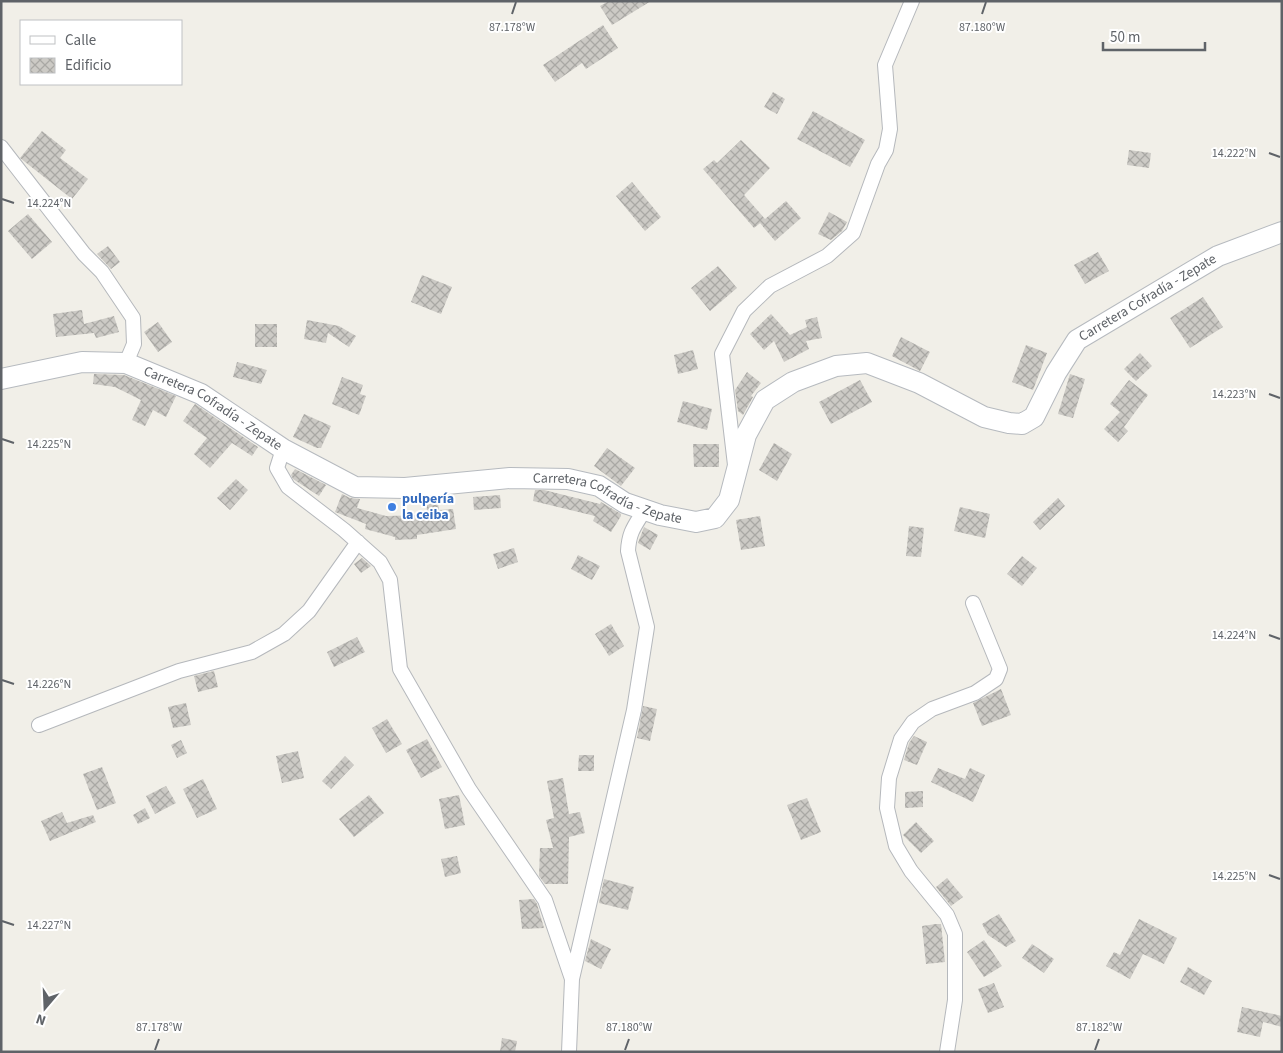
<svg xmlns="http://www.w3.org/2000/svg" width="1283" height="1053" viewBox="0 0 1283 1053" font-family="'Source Sans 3',sans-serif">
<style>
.building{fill:url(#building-cross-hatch)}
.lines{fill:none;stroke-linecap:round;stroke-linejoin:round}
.street-casing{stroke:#b5b8bc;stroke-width:16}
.secondary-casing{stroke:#b6babf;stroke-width:22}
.street{stroke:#fff;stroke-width:14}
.secondary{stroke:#fff;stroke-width:20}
.ticks{fill:none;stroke:#5f6368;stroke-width:2}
.shop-dot{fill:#3f7fe0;stroke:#fff;stroke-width:2}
.labels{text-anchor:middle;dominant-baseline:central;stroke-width:4;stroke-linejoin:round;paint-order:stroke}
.street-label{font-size:14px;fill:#5f6368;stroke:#fff}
.shop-label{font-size:14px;font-weight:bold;fill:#366cbe;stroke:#fff;text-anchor:start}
.ticks-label{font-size:12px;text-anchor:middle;fill:#5f6368;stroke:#fff;stroke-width:4;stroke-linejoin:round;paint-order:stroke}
</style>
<defs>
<pattern id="building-cross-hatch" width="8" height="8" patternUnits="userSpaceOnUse" patternTransform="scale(1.25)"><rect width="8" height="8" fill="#cccac5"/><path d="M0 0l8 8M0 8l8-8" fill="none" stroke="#a9a8a4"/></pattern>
</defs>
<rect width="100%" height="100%" fill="#f1efe8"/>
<path class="building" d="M 609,1 L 651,1 L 612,25 L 600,6 Z
M 603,25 L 618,48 L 586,69 L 582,63 L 555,82 L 543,65 Z
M 773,92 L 785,99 L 777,114 L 764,107 Z
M 813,111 L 865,140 L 850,167 L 797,139 Z
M 42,131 L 66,150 L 60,158 L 88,179 L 72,199 L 20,158 Z
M 741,140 L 770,168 L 744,195 L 765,219 L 786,201 L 801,218 L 775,241 L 760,223 L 764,220 L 754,228 L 703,169 L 714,160 L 717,163 Z
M 1129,150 L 1151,153 L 1149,168 L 1127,165 Z
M 632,182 L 661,217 L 645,231 L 616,196 Z
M 829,212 L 847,222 L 842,231 L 831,240 L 818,234 Z
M 28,214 L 52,242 L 32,259 L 8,231 Z
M 108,246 L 120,262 L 111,269 L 97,254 Z
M 1098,252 L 1109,271 L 1085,284 L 1074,265 Z
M 718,266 L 737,288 L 710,311 L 691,288 Z
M 422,275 L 452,287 L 441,314 L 411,302 Z
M 1203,297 L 1223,327 L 1190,348 L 1170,318 Z
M 82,310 L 84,324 L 114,316 L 119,332 L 96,338 L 94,333 L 56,337 L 53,314 Z
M 771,314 L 790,335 L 807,327 L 805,320 L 817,317 L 822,338 L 806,341 L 809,349 L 784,362 L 774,341 L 764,350 L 750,334 Z
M 307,320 L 339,326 L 356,336 L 349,347 L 328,333 L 326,343 L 304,339 Z
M 158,322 L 172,342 L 158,352 L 144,332 Z
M 255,324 L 277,324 L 277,347 L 255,347 Z
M 901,337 L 930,352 L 920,371 L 892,356 Z
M 1026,345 L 1047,353 L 1033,390 L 1012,382 Z
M 693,350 L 698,369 L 678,374 L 674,355 Z
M 1140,353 L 1152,366 L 1136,381 L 1124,369 Z
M 237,362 L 267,370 L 261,384 L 233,377 Z
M 747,372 L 761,383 L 751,396 L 753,397 L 743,415 L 738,411 L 735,390 Z
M 94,374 L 124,375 L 176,396 L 166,417 L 153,410 L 145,426 L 132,420 L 141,400 L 115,387 L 93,384 Z
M 1070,374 L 1085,379 L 1073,418 L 1058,414 Z
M 342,377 L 363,385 L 360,394 L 366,396 L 359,415 L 332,404 Z
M 860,380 L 872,402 L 831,424 L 819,402 Z
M 1129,380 L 1148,395 L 1124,427 L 1128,431 L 1118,442 L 1104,429 L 1120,412 L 1110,404 Z
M 683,401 L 712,409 L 707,430 L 677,422 Z
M 195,404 L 258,447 L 252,456 L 232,443 L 210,468 L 194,454 L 207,438 L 183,421 Z
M 304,414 L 331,426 L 321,448 L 317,448 L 293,437 Z
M 774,443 L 792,454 L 777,481 L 759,470 Z
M 693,444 L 719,444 L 719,467 L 694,467 Z
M 607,448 L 635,468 L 621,486 L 594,466 Z
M 295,469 L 326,485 L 319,496 L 293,479 L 291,475 Z
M 236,479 L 248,490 L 230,510 L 217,498 Z
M 535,490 L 544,490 L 600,504 L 601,502 L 621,514 L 621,516 L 611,532 L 593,521 L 595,516 L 533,501 Z
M 342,494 L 350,498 L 360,499 L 357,508 L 386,516 L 426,515 L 426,513 L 427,512 L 426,498 L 437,497 L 439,510 L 453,509 L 456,529 L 417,535 L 417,539 L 395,540 L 395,537 L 365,529 L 366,524 L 335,512 Z
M 500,495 L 501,508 L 474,510 L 473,497 Z
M 1058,498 L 1065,506 L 1040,530 L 1033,522 Z
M 960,507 L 990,514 L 985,538 L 954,531 Z
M 760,516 L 765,546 L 741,550 L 736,520 Z
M 909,526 L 924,528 L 921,557 L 906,556 Z
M 644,527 L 658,535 L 650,550 L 638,543 Z
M 514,548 L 518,562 L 498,569 L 493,554 Z
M 578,555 L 600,566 L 592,580 L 571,569 Z
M 1022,556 L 1037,568 L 1022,586 L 1007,574 Z
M 362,558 L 371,566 L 361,573 L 354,564 Z
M 611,624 L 624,646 L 609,656 L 595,634 Z
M 357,637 L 365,652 L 334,667 L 327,652 Z
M 214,671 L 218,687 L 198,692 L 194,676 Z
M 1001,689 L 1011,715 L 982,726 L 973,703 Z
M 186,703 L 191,725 L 173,728 L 168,707 Z
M 643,706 L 657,709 L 650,741 L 637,738 Z
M 387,719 L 402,744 L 386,753 L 372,728 Z
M 914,736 L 927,742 L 917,765 L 904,760 L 909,743 Z
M 427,739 L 442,767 L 421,778 L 406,750 Z
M 181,740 L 187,753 L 177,758 L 171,745 Z
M 298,751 L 304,778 L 282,783 L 276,756 Z
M 579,755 L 594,755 L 594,771 L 578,771 Z
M 345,756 L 354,765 L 331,789 L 322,781 Z
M 102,767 L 116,803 L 97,810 L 83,774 Z
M 938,768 L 965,779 L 970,768 L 985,775 L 973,802 L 931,782 Z
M 563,778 L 569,814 L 580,812 L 585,833 L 569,837 L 568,884 L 545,884 L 539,876 L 540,848 L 553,848 L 546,820 L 554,818 L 547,781 Z
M 203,779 L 217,809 L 197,818 L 183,789 Z
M 166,786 L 176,803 L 155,814 L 146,796 Z
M 923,791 L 923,807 L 905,808 L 905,792 Z
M 369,795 L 384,813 L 354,837 L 339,819 Z
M 459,795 L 465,825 L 445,829 L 439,799 Z
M 807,798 L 821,832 L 801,840 L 787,805 Z
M 145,808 L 150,818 L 138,824 L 133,815 Z
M 62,812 L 67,823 L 93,815 L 96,822 L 50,841 L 41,821 Z
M 916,822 L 934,841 L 921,853 L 903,835 Z
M 457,856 L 461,873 L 445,877 L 441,859 Z
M 947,878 L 963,897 L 951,906 L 936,887 Z
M 604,879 L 634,887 L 628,910 L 599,903 Z
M 534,899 L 537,904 L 544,928 L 522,929 L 519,900 Z
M 999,914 L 1016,941 L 1006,947 L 988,935 L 982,924 Z
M 1139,919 L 1177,938 L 1164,964 L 1143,954 L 1130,979 L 1106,966 L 1114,952 L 1120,955 Z
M 936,924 L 941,924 L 945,962 L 926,964 L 922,926 Z
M 591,939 L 611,949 L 601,969 L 585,961 Z
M 984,940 L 1002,966 L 984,977 L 967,952 Z
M 1032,944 L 1054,959 L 1044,973 L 1022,958 Z
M 1188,967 L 1212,981 L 1204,995 L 1180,982 Z
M 994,983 L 1004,1007 L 988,1013 L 978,989 Z
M 1242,1007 L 1282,1016 L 1282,1027 L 1263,1022 L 1260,1037 L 1237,1032 Z
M 502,1038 L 517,1041 L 515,1052 L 500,1052 Z"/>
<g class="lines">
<defs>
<path id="street" d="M 1,147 L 84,254 L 102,272 L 133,318 L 134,344 L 126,363
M 283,449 L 277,468 L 288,487 L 344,530 L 380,562 L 390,580 L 400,669 L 469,789 L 545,900 L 572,979 L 569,1052
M 735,465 L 722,354 L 744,311 L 770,286 L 827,256 L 853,233 L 878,164 L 886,150 L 890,129 L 885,65 L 912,1
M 39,725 L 179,671 L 252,652 L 284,634 L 309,611 L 358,542
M 572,979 L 634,710 L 647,627 L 628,551 C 629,531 635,526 645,509
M 947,1052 L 955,1000 L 955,934 L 947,915 L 911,871 L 896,846 L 887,808 L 889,778 L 901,739 L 913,722 L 932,709 L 975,693 L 996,679 L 1000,669 L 973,603"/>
<g id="secondary">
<path id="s1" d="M 1,379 L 82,362 L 126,363 L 201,394 L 283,449 L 355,487 L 405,488 L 510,478 L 568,479 L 599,486 L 625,503 L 660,515 L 696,522 L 715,518 L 729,500 L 746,435 L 765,400 L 793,382 L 836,366 L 867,363 L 919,383 L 984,417 L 1009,423 L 1022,424 L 1034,417 L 1056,373 L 1077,340 L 1218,256 L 1282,232"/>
</g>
</defs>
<use href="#street" class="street-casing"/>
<use href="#secondary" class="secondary-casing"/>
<use href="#street" class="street"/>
<use href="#secondary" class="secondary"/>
</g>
<path class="ticks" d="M 512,14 L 516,2M 982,14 L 986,2M 1269,153 L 1280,157M 2,199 L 14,203M 1269,394 L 1280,398M 2,439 L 14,443M 1269,635 L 1280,639M 2,680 L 14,684M 1269,875 L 1280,879M 2,921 L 14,925M 155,1050 L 159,1039M 625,1050 L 629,1039M 1095,1050 L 1099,1039"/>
<circle class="shop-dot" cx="392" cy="507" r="5"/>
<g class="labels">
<g class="street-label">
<text stroke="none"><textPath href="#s1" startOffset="1350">Carretera Cofradía - Zepate</textPath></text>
<text stroke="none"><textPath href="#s1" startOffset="225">Carretera Cofradía - Zepate</textPath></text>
<text stroke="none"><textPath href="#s1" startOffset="645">Carretera Cofradía - Zepate</textPath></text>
</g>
<g class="shop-label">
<text x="402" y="499">pulpería<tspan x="402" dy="16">la ceiba</tspan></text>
</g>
</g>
<g class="ticks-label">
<text x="512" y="31">87.178°W</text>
<text x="982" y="31">87.180°W</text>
<text x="1234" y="157">14.222°N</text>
<text x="49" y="207">14.224°N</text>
<text x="1234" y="398">14.223°N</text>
<text x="49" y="448">14.225°N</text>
<text x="1234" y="639">14.224°N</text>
<text x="49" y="688">14.226°N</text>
<text x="1234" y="880">14.225°N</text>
<text x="49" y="929">14.227°N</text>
<text x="159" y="1031">87.178°W</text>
<text x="629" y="1031">87.180°W</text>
<text x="1099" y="1031">87.182°W</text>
</g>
<rect width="1283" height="1053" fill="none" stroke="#5f6368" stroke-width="5"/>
<rect x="20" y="20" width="162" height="65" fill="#ffffff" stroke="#bfc1c3"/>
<rect x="30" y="36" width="25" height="8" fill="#ffffff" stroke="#bfc1c3"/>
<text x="65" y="45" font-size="15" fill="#5f6368">Calle</text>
<rect x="30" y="58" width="25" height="15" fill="url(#building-cross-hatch)" stroke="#bfc1c3"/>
<text x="65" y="70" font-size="15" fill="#5f6368">Edificio</text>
<g transform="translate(45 1008) rotate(199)" stroke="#ffffff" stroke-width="4" paint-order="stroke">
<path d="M0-4L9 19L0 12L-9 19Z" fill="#5f6368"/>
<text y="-8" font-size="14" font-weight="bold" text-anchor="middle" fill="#5f6368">N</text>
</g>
<path d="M1103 42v8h102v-8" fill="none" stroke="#5f6368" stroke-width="2.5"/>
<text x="1110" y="42" font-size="15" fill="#5f6368" stroke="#ffffff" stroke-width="4" paint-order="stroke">50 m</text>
</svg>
